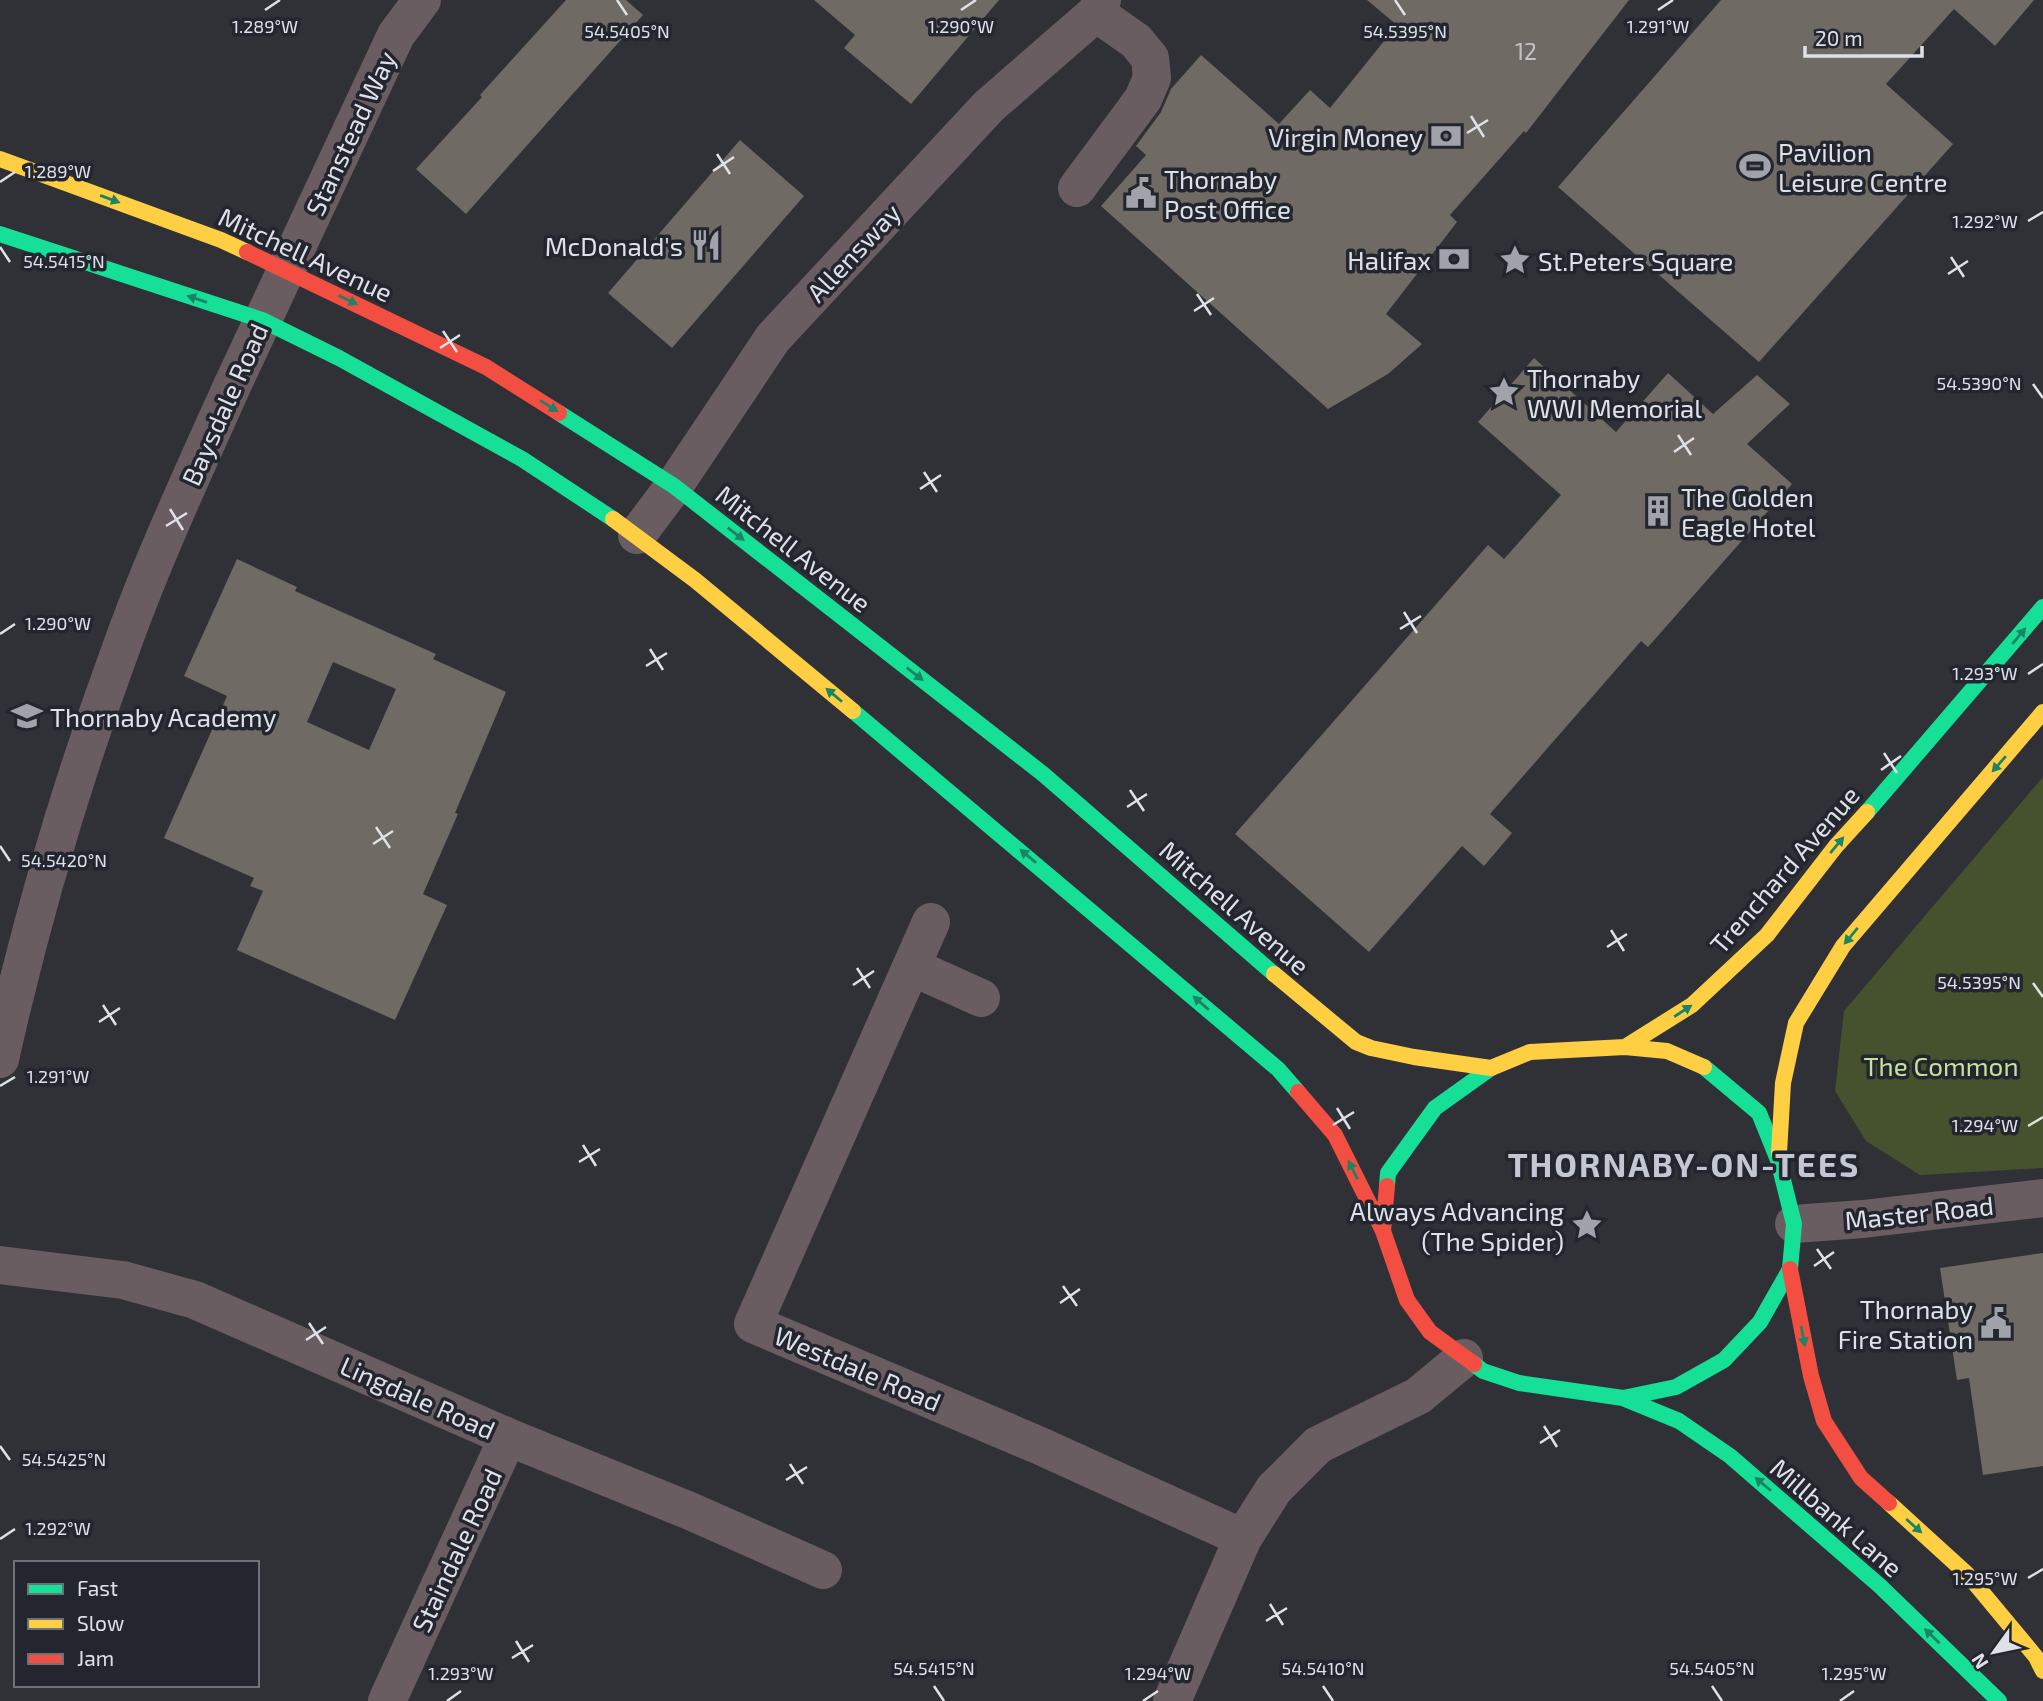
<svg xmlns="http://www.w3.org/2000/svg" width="2043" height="1701" viewBox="0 0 2043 1701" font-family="'Exo 2',sans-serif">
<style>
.green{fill:#45522d}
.building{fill:#6f6a64;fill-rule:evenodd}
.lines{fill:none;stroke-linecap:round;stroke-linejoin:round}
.street{stroke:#6a5d61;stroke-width:38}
.fast{stroke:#16e098;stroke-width:16}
.slow{stroke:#ffcf43;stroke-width:16}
.jam{stroke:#f24e42;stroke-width:16}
.oneway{fill:#1c8364}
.ticks{fill:none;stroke:#dfe1e8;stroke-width:2.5}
.labels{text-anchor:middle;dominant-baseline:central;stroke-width:7;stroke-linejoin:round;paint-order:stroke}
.number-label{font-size:23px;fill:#c3c3c7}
.street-label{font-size:26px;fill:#dfe1e8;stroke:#23262f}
.poi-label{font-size:26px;fill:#dfe1e8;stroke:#23262f;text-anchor:start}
.park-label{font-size:26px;fill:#c7e298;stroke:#23262f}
.district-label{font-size:33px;font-weight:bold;letter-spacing:2px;fill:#c3c7d3;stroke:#23262f}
.ticks-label{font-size:18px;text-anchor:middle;fill:#dfe1e8;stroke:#23262f;stroke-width:7;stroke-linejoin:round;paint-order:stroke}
</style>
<rect width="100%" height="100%" fill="#303136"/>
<path class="green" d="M 2043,777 L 2043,1168 L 1920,1175 L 1866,1141 L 1835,1091 L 1844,1011 Z"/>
<path class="building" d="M 566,0 L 626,0 L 643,15 L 466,214 L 416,169 L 482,97 L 480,95 Z
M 814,0 L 999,0 L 911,104 L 844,48 L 855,35 Z
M 1367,0 L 1629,0 L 1526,133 L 1524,131 L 1450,215 L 1457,222 L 1386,314 L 1422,344 L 1388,374 L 1328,409 L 1101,206 L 1146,155 L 1136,146 L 1161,112 L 1171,89 L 1201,55 L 1279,124 L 1310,90 L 1330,108 L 1397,25 Z
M 1721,0 L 2034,0 L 1995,46 L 1954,9 L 1886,84 L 1953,144 L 1759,362 L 1558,187 Z
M 740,140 L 804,196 L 672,348 L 608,293 Z
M 1534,358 L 1616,432 L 1668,373 L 1713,414 L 1757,375 L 1790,404 L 1747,444 L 1792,484 L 1648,647 L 1641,641 L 1490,814 L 1512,833 L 1484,866 L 1462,846 L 1369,952 L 1235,834 L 1488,545 L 1504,559 L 1561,495 L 1478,422 Z
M 237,559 L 297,587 L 295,591 L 436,654 L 433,659 L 506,692 L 455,813 L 458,814 L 423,894 L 447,905 L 395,1020 L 237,950 L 263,891 L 250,886 L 254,878 L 164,838 L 227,696 L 184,676 ZM 333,662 L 396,689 L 369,750 L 307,722 Z
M 2043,1253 L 2043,1466 L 1983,1475 L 1969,1378 L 1957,1380 L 1940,1268 Z"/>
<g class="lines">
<path class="street" d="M 1077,188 L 1143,99 L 1152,78 L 1150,58 L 1136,41 L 1096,13
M 637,535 L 674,486 L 773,338 L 989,106 L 1096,13 L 1102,0
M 931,922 L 753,1324 L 1038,1445 L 1243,1538
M 912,967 L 981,998
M 0,1059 C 31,920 71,784 120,651 C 152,561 193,473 232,386 C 286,269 342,152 396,35 L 422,0
M 1794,1224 L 1863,1219 L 2043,1198
M 0,1265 L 123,1280 L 195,1300 L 508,1437 L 690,1511 L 823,1570
M 387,1701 L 508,1437
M 1172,1701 L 1243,1538 L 1274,1489 L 1318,1445 L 1418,1396 L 1464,1358"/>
<path class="fast" d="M 0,234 L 262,320 L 339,358 L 522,459 L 613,519
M 559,413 L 674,486 L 1043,774 L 1274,974
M 853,711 L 1278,1069 L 1298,1092
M 1867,812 L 2043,607
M 1387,1186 L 1388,1173 L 1435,1108 L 1491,1068
M 1474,1364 L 1483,1371 L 1519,1383 L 1623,1398 L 1676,1387 L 1724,1360 L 1760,1322 L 1790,1269 L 1794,1224 L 1778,1160 L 1759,1113 L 1704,1067
M 1623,1398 L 1679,1421 L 1730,1456 L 1880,1586 L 1999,1701"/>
<path class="slow" d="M 0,159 L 221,240 L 247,252
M 613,519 L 695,580 L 853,711
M 1274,974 L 1356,1042 L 1371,1048 L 1414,1057 L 1491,1068 L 1530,1052 L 1625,1047 L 1667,1051 L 1704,1067
M 1625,1047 L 1692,1005 L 1767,935 L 1836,846 L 1867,812
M 1779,1153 L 1783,1083 L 1796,1023 L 1843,946 L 2043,712
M 1889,1503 L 1967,1574 L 2036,1657 L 2043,1671"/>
<path class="jam" d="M 247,252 L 486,367 L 559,413
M 1298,1092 L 1335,1135 L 1383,1231
M 1387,1186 L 1383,1231 L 1407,1300 L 1430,1332 L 1474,1364
M 1790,1269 L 1811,1376 L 1824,1421 L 1861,1478 L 1889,1503"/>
</g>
<defs><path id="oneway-solid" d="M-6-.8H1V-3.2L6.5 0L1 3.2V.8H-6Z" transform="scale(1.75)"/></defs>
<g class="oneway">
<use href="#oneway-solid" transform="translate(110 199) rotate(20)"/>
<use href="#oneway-solid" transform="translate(197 299) rotate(-161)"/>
<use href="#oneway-solid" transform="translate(348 300) rotate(26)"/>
<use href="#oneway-solid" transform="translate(549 406) rotate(32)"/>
<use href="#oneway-solid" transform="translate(736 534) rotate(38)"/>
<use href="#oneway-solid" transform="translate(2019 636) rotate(-50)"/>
<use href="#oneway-solid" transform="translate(915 674) rotate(38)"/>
<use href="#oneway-solid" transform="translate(834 695) rotate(-140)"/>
<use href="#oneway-solid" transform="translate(1999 764) rotate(131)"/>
<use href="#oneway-solid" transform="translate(1837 845) rotate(-50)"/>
<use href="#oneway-solid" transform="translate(1028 856) rotate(-140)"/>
<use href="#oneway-solid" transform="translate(1851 936) rotate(130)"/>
<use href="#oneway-solid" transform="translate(1201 1003) rotate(-139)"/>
<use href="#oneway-solid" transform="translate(1683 1011) rotate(-33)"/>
<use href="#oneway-solid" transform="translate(1353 1170) rotate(-116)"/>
<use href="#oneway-solid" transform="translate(1803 1336) rotate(79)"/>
<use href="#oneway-solid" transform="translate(1763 1484) rotate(-140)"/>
<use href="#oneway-solid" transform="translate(1914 1526) rotate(42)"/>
<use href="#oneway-solid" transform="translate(1932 1636) rotate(-136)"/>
</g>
<path class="ticks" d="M 617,0 L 627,15M 1395,0 L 1405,15M 265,10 L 280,0M 961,10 L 976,0M 1658,10 L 1673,0M 1471,116 L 1484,137M 1467,133 L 1488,120M 717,154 L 730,174M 713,171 L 734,157M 0,182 L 15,172M 2028,221 L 2043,212M 0,247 L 10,262M 1951,257 L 1964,277M 1948,274 L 1968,261M 1197,294 L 1211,315M 1194,311 L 1214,298M 443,331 L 457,352M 440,348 L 460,335M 2033,384 L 2043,398M 1678,435 L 1691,455M 1674,452 L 1694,438M 924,472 L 937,492M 920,489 L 941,475M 170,509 L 183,530M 166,526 L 187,513M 1404,612 L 1417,633M 1400,629 L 1421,616M 0,634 L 15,624M 650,649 L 663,670M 646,666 L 667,653M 2028,674 L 2043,664M 1884,753 L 1897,773M 1881,770 L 1901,756M 1130,790 L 1144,811M 1127,807 L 1147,794M 376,827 L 390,848M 373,844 L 393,831M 0,846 L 10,861M 1611,930 L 1624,951M 1607,947 L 1627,934M 857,968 L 870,988M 2033,983 L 2043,997M 853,985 L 874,971M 103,1005 L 116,1025M 99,1022 L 120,1008M 0,1086 L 15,1077M 1337,1108 L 1350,1129M 1333,1125 L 1354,1112M 2028,1126 L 2043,1117M 583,1145 L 596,1166M 579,1162 L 600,1149M 1817,1249 L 1831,1269M 1814,1266 L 1834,1252M 1063,1286 L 1077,1306M 1060,1303 L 1080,1289M 309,1323 L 323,1344M 306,1340 L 326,1327M 1544,1426 L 1557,1447M 1540,1443 L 1560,1430M 0,1446 L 10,1460M 790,1464 L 803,1484M 786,1480 L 807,1467M 0,1539 L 15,1529M 2028,1578 L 2043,1569M 1270,1604 L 1283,1625M 1266,1621 L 1287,1608M 516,1641 L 529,1662M 512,1658 L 533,1645M 934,1686 L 944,1701M 1323,1686 L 1333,1701M 1712,1686 L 1722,1701M 447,1701 L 461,1691M 1143,1701 L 1158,1691M 1840,1701 L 1854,1691"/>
<defs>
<symbol id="bank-bare" viewBox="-9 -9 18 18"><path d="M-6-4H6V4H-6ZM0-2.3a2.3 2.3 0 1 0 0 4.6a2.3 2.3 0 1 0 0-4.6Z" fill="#a2a3aa" stroke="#23262f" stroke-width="2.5" paint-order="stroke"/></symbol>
<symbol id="stadium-bare" viewBox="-9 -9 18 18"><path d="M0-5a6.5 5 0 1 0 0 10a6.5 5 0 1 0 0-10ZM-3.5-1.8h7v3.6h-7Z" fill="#a2a3aa" stroke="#23262f" stroke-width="2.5" paint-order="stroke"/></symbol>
<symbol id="civic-bare" viewBox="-9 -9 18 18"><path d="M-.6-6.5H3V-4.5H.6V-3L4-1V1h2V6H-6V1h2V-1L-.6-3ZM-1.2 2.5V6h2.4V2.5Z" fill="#a2a3aa" stroke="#23262f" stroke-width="2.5" paint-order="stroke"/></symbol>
<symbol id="restaurant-bare" viewBox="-9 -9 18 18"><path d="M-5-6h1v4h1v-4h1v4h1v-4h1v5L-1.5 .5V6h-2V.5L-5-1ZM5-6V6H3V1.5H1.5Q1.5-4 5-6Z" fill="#a2a3aa" stroke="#23262f" stroke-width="2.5" paint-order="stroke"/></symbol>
<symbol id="sight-bare" viewBox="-9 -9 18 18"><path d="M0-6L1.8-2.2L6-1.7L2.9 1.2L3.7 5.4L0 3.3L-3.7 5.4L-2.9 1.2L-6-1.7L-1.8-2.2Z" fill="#a2a3aa" stroke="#23262f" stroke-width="2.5" paint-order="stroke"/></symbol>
<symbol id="building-bare" viewBox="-9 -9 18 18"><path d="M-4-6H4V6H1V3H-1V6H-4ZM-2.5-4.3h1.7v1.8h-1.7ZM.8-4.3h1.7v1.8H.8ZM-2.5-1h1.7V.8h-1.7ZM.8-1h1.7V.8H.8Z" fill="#a2a3aa" stroke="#23262f" stroke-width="2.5" paint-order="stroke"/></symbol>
<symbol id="school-bare" viewBox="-9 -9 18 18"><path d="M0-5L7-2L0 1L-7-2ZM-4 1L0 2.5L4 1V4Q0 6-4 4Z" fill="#a2a3aa" stroke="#23262f" stroke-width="2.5" paint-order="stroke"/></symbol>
</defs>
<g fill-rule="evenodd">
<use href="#bank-bare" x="1424" y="114" width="44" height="44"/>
<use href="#stadium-bare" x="1733" y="144" width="44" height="44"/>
<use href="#civic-bare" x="1119" y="171" width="44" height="44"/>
<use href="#restaurant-bare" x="684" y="223" width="44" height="44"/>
<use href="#bank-bare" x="1432" y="237" width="44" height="44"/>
<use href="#sight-bare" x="1493" y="238" width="44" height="44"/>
<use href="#sight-bare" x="1482" y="370" width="44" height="44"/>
<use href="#building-bare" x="1636" y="489" width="44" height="44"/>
<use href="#school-bare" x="5" y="694" width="44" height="44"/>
<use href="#sight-bare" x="1565" y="1203" width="44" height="44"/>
<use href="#civic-bare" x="1974" y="1301" width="44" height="44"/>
</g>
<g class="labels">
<g class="number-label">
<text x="1526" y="51">12</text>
</g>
<g class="street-label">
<text transform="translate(350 133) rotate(-65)">Stanstead Way</text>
<text transform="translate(853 252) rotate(-47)">Allensway</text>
<text transform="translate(306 254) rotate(25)">Mitchell Avenue</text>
<text transform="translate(224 404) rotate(-66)">Baysdale Road</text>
<text transform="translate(794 548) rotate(38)">Mitchell Avenue</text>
<text transform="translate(1784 869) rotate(-49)">Trenchard Avenue</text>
<text transform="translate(1235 907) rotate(41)">Mitchell Avenue</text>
<text transform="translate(1919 1212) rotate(-6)">Master Road</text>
<text transform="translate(858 1368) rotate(23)">Westdale Road</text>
<text transform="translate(418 1397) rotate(24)">Lingdale Road</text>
<text transform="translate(1837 1517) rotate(41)">Millbank Lane</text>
<text transform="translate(456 1550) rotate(-65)">Staindale Road</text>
</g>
<g class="poi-label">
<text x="1423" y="136" text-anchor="end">Virgin Money</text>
<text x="1778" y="151">Pavilion<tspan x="1778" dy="30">Leisure Centre</tspan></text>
<text x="1164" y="178">Thornaby<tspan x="1164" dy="30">Post Office</tspan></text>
<text x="683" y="245" text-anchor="end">McDonald's</text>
<text x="1431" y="259" text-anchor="end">Halifax</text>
<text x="1538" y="260">St.Peters Square</text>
<text x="1527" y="377">Thornaby<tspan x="1527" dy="30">WWI Memorial</tspan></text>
<text x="1681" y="496">The Golden<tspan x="1681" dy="30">Eagle Hotel</tspan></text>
<text x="50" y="716">Thornaby Academy</text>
<text x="1564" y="1210" text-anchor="end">Always Advancing<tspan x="1564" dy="30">(The Spider)</tspan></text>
<text x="1973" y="1308" text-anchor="end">Thornaby<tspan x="1973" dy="30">Fire Station</tspan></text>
</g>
<g class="park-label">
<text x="1941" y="1065">The Common</text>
</g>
<g class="district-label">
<text x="1684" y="1164">THORNABY-ON-TEES</text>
</g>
</g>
<g class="ticks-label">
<text x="265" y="33">1.289°W</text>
<text x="961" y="33">1.290°W</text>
<text x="1658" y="33">1.291°W</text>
<text x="627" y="38">54.5405°N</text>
<text x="1405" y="38">54.5395°N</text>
<text x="58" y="178">1.289°W</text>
<text x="1985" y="228">1.292°W</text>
<text x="64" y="268">54.5415°N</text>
<text x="1979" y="390">54.5390°N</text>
<text x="58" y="630">1.290°W</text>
<text x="1985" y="680">1.293°W</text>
<text x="64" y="867">54.5420°N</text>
<text x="1979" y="989">54.5395°N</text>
<text x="58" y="1083">1.291°W</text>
<text x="1985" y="1132">1.294°W</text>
<text x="64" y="1466">54.5425°N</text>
<text x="58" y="1535">1.292°W</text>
<text x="1985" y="1585">1.295°W</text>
<text x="934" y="1675">54.5415°N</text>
<text x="1323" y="1675">54.5410°N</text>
<text x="1712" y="1675">54.5405°N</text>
<text x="461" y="1680">1.293°W</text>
<text x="1158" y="1680">1.294°W</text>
<text x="1854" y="1680">1.295°W</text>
</g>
<rect x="14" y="1561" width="245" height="126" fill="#23262f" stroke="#6e7179" stroke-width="2"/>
<rect x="28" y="1584" width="35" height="10" fill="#16e098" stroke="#6e7179" stroke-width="2"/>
<text x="77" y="1596" font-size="21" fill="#dfe1e8">Fast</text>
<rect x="28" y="1619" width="35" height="10" fill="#ffcf43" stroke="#6e7179" stroke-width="2"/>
<text x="77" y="1631" font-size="21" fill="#dfe1e8">Slow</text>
<rect x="28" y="1654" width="35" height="10" fill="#f24e42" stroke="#6e7179" stroke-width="2"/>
<text x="77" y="1666" font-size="21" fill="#dfe1e8">Jam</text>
<g transform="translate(1994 1652) rotate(237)" stroke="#23262f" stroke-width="5" paint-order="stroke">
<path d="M0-5L12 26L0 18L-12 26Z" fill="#dfe1e8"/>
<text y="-10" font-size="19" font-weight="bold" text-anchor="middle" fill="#dfe1e8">N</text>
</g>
<path d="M1805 46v10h117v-10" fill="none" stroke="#dfe1e8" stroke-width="3.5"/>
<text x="1815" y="46" font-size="21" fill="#dfe1e8" stroke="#23262f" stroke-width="5" paint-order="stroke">20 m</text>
</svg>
